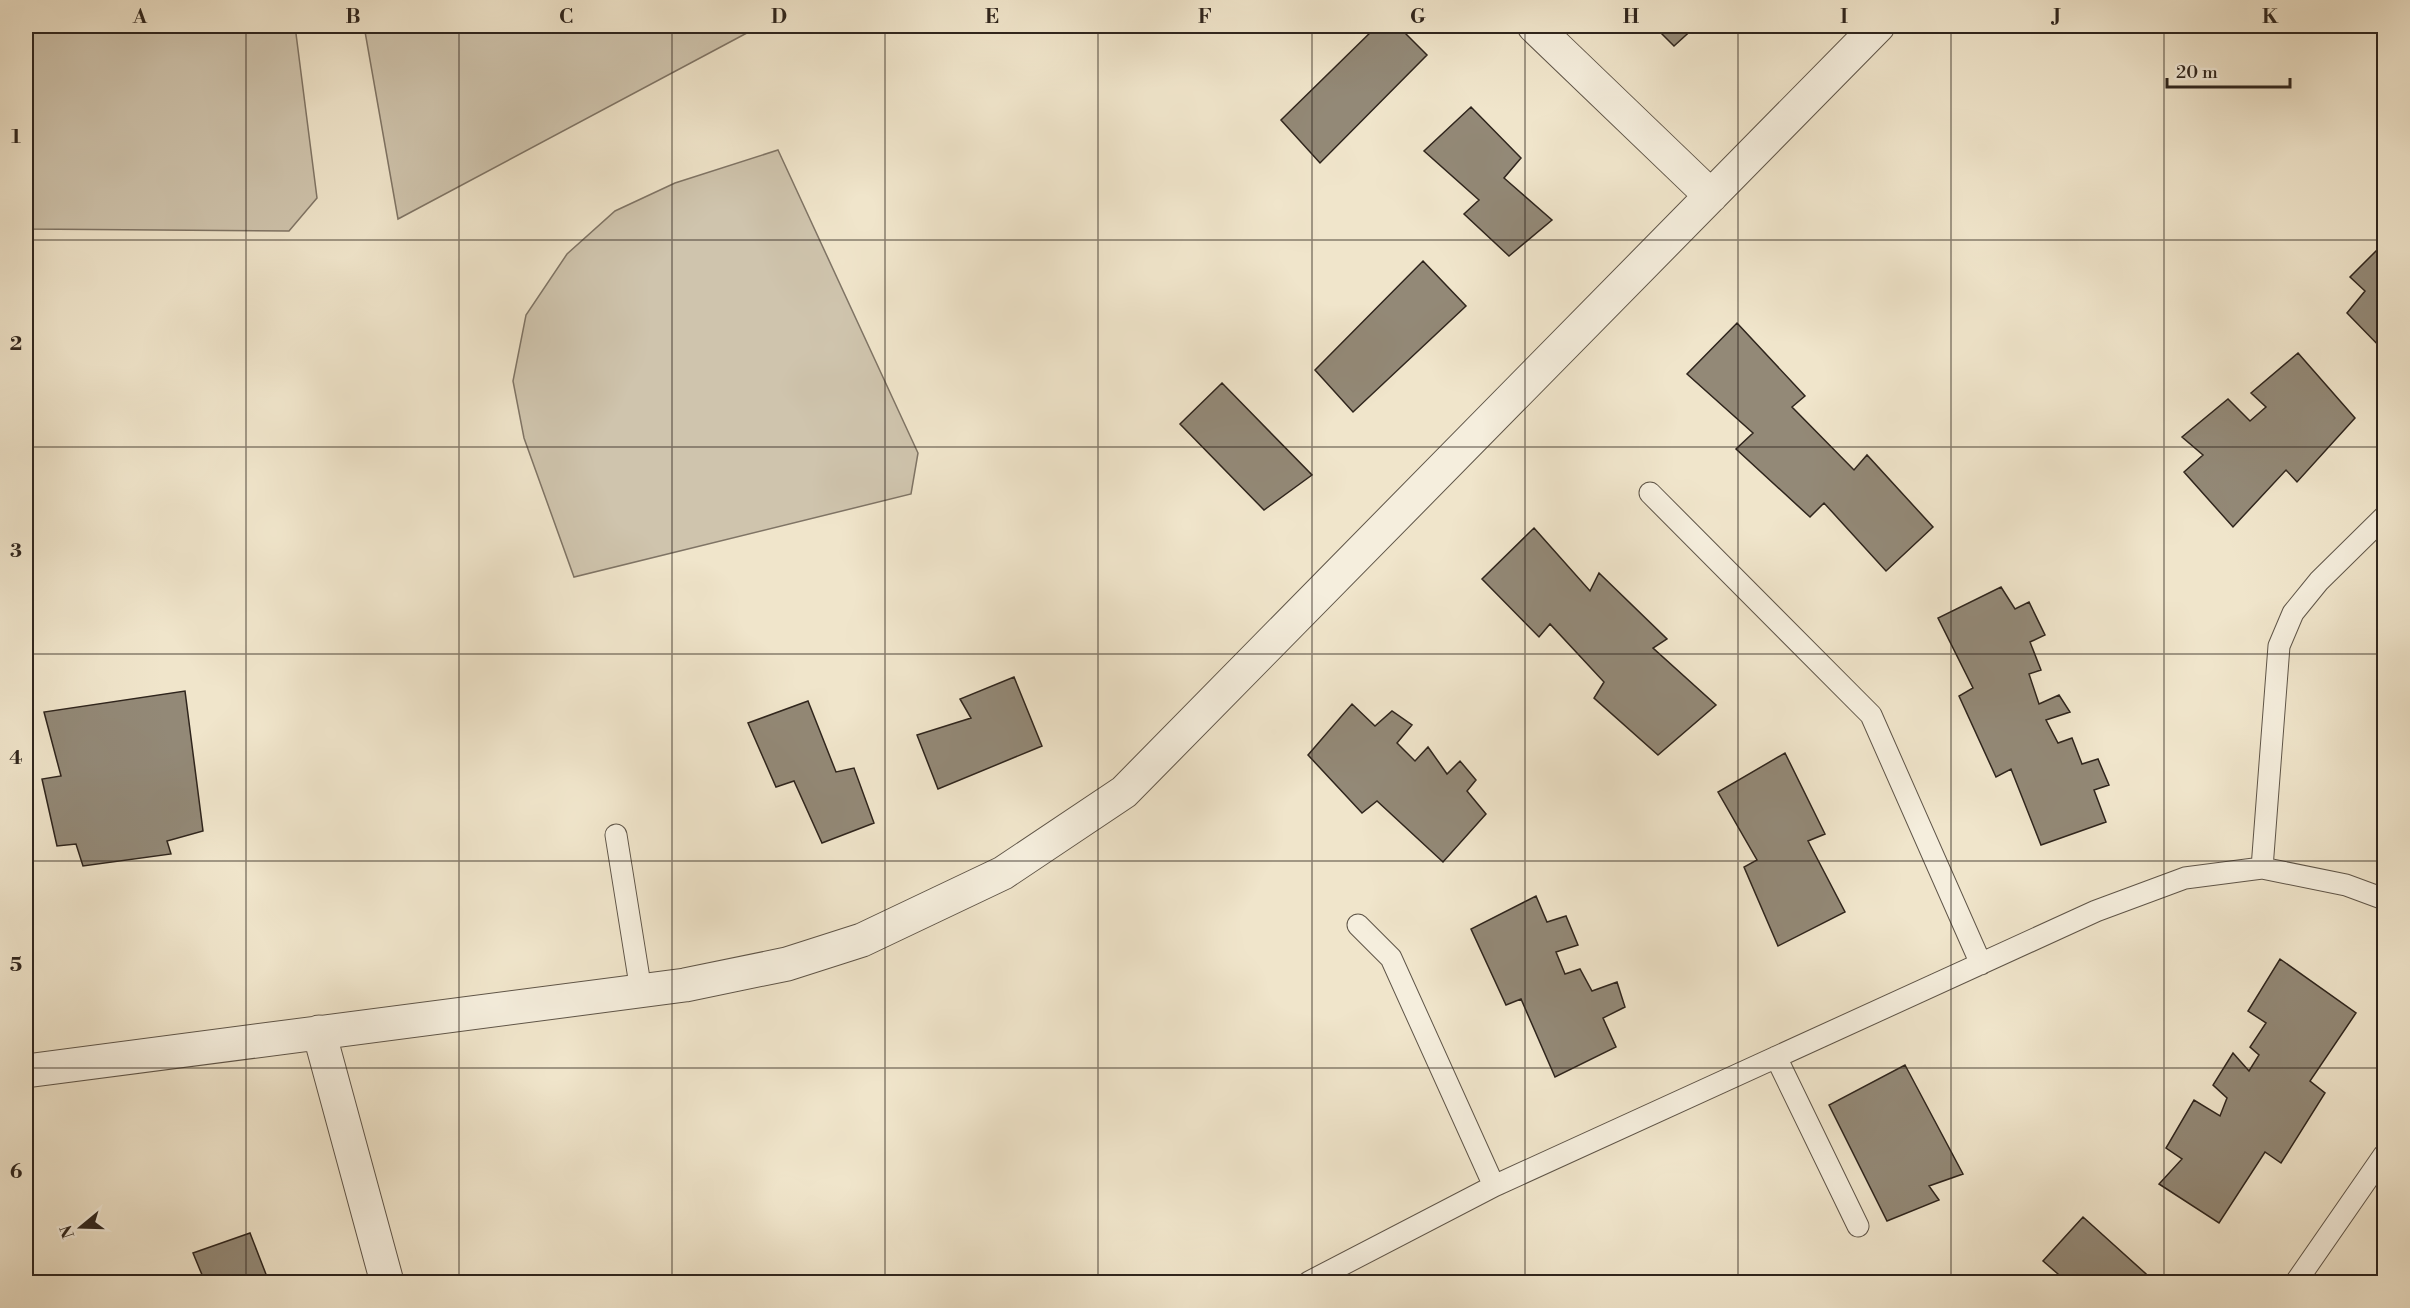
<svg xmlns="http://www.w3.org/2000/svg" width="2410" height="1308" viewBox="0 0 2410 1308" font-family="'Libre Bodoni',serif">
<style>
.green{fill:#cfc4ad;stroke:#7f7465;stroke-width:1.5}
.building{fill:#938977;stroke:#2f251d;stroke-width:1.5}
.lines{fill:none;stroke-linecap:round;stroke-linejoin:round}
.service-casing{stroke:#5f5548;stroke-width:23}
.minor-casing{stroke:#5f5548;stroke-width:35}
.service{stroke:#f5eedd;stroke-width:21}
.minor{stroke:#f5eedd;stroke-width:33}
.grid{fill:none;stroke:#2f251d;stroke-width:1.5;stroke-opacity:0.55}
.neatline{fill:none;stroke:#2f251d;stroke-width:2}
.grid-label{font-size:20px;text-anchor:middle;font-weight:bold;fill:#2f251d}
</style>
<rect width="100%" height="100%" fill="#f0e5cb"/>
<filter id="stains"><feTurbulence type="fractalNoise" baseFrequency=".00333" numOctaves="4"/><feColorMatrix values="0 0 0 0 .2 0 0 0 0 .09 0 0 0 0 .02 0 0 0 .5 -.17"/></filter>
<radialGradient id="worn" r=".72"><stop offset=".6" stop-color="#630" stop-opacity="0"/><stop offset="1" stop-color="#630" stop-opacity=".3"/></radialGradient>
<path class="green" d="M 26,26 L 295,26 L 317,198 L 289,231 L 26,229 Z
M 364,26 L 760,26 L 398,219 Z
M 778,150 L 918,453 L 911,494 L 574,577 L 524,438 L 513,381 L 526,315 L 567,254 L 615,211 L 675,183 Z"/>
<path class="building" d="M 1377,26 L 1398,26 L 1427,55 L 1320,163 L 1281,120 Z
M 1654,26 L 1696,26 L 1674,46 Z
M 1471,107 L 1521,158 L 1504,178 L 1552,220 L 1509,256 L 1464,214 L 1479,200 L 1424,151 Z
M 2384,243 L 2384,351 L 2347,313 L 2365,291 L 2350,277 Z
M 1423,261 L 1466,306 L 1353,412 L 1315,370 Z
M 1737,323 L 1805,396 L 1792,407 L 1854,470 L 1867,455 L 1933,527 L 1886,571 L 1824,503 L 1810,517 L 1736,449 L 1753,433 L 1687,374 Z
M 2298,353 L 2355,418 L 2297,482 L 2286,470 L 2233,527 L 2184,472 L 2203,455 L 2182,437 L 2228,399 L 2250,421 L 2266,407 L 2251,393 Z
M 1222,383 L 1312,475 L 1264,510 L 1180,424 Z
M 1534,528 L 1590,591 L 1599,573 L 1667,639 L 1653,648 L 1716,705 L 1658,755 L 1594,698 L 1604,682 L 1550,624 L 1539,637 L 1482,579 Z
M 2001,587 L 2015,609 L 2029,602 L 2045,635 L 2030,642 L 2041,670 L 2029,674 L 2039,704 L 2059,695 L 2070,712 L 2046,720 L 2058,743 L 2072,738 L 2082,764 L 2098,759 L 2109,785 L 2094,790 L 2106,822 L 2041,845 L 2011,769 L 1996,777 L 1959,696 L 1973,688 L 1938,618 Z
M 1014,677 L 1042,746 L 938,789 L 917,735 L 971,718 L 960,699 Z
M 185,691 L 203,831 L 167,841 L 171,854 L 83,866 L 76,844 L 57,846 L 42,779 L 61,776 L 44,712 Z
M 808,701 L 836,772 L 854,768 L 874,823 L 822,843 L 794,781 L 776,787 L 748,723 Z
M 1352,704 L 1375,726 L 1392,711 L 1412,725 L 1397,743 L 1415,761 L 1428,747 L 1447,774 L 1460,761 L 1476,780 L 1467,791 L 1486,814 L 1443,862 L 1377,801 L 1362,813 L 1308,755 Z
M 1785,753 L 1825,834 L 1808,841 L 1845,912 L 1778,946 L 1744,867 L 1757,860 L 1718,792 Z
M 1536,896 L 1547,922 L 1566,916 L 1578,945 L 1556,952 L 1565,974 L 1580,969 L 1592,991 L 1617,982 L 1625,1007 L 1603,1018 L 1616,1047 L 1555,1077 L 1521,999 L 1506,1005 L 1471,929 Z
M 2280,959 L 2356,1013 L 2310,1081 L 2325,1093 L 2281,1163 L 2265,1152 L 2219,1223 L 2159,1184 L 2182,1159 L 2166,1148 L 2194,1100 L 2220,1116 L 2227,1098 L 2213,1085 L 2233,1053 L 2249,1071 L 2259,1055 L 2250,1047 L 2266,1023 L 2248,1011 Z
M 1905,1065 L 1963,1174 L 1929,1186 L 1939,1200 L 1887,1221 L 1829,1105 Z
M 2083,1217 L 2155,1282 L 2050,1282 L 2058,1274 L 2043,1261 Z
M 250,1233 L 269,1282 L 205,1282 L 193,1253 Z"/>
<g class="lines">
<defs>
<path id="service" d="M 1650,493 L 1871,715 L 1981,964
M 616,835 L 641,991
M 2262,868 L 2279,646 L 2293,613 L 2319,581 L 2384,517
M 1358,925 L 1391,958 L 1494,1186
M 1776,1057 L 1858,1226
M 1309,1282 L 1494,1186 L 2096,911 L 2185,878 L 2262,868 L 2346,885 L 2384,899
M 2296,1282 L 2384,1155"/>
<path id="minor" d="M 1534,26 L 1711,196
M 319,1032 L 387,1282
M 26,1071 L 685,985 L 787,964 L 862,940 L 1003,873 L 1124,792 L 1878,26"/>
</defs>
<use href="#service" class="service-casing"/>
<use href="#minor" class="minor-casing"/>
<use href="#service" class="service"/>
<use href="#minor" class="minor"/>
</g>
<path class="grid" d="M 246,26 L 246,1282M 459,26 L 459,1282M 672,26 L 672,1282M 885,26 L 885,1282M 1098,26 L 1098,1282M 1312,26 L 1312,1282M 1525,26 L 1525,1282M 1738,26 L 1738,1282M 1951,26 L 1951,1282M 2164,26 L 2164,1282M 26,240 L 2384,240M 26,447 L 2384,447M 26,654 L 2384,654M 26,861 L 2384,861M 26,1068 L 2384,1068"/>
<rect width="2410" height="1308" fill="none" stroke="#f0e5cb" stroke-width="66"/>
<g transform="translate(81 1227) rotate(251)" stroke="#f5eedd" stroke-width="4.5" paint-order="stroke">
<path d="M0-4.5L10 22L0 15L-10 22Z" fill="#2f251d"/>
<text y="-9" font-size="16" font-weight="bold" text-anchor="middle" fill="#2f251d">N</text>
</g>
<path d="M2167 78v9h123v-9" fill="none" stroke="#2f251d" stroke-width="3"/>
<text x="2176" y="78" font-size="18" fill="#2f251d" stroke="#f5eedd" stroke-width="4.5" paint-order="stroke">20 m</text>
<rect x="33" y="33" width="2344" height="1242" class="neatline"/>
<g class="grid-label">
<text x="140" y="23">A</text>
<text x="353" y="23">B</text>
<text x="566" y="23">C</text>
<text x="779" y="23">D</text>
<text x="992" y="23">E</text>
<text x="1205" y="23">F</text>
<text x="1418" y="23">G</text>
<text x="1631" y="23">H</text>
<text x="1844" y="23">I</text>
<text x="2057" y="23">J</text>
<text x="2270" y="23">K</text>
<text x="16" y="143">1</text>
<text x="16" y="350">2</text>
<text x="16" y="557">3</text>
<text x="16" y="764">4</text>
<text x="16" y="971">5</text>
<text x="16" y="1178">6</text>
</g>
<rect width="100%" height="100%" filter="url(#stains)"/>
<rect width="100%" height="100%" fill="url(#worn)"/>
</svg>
